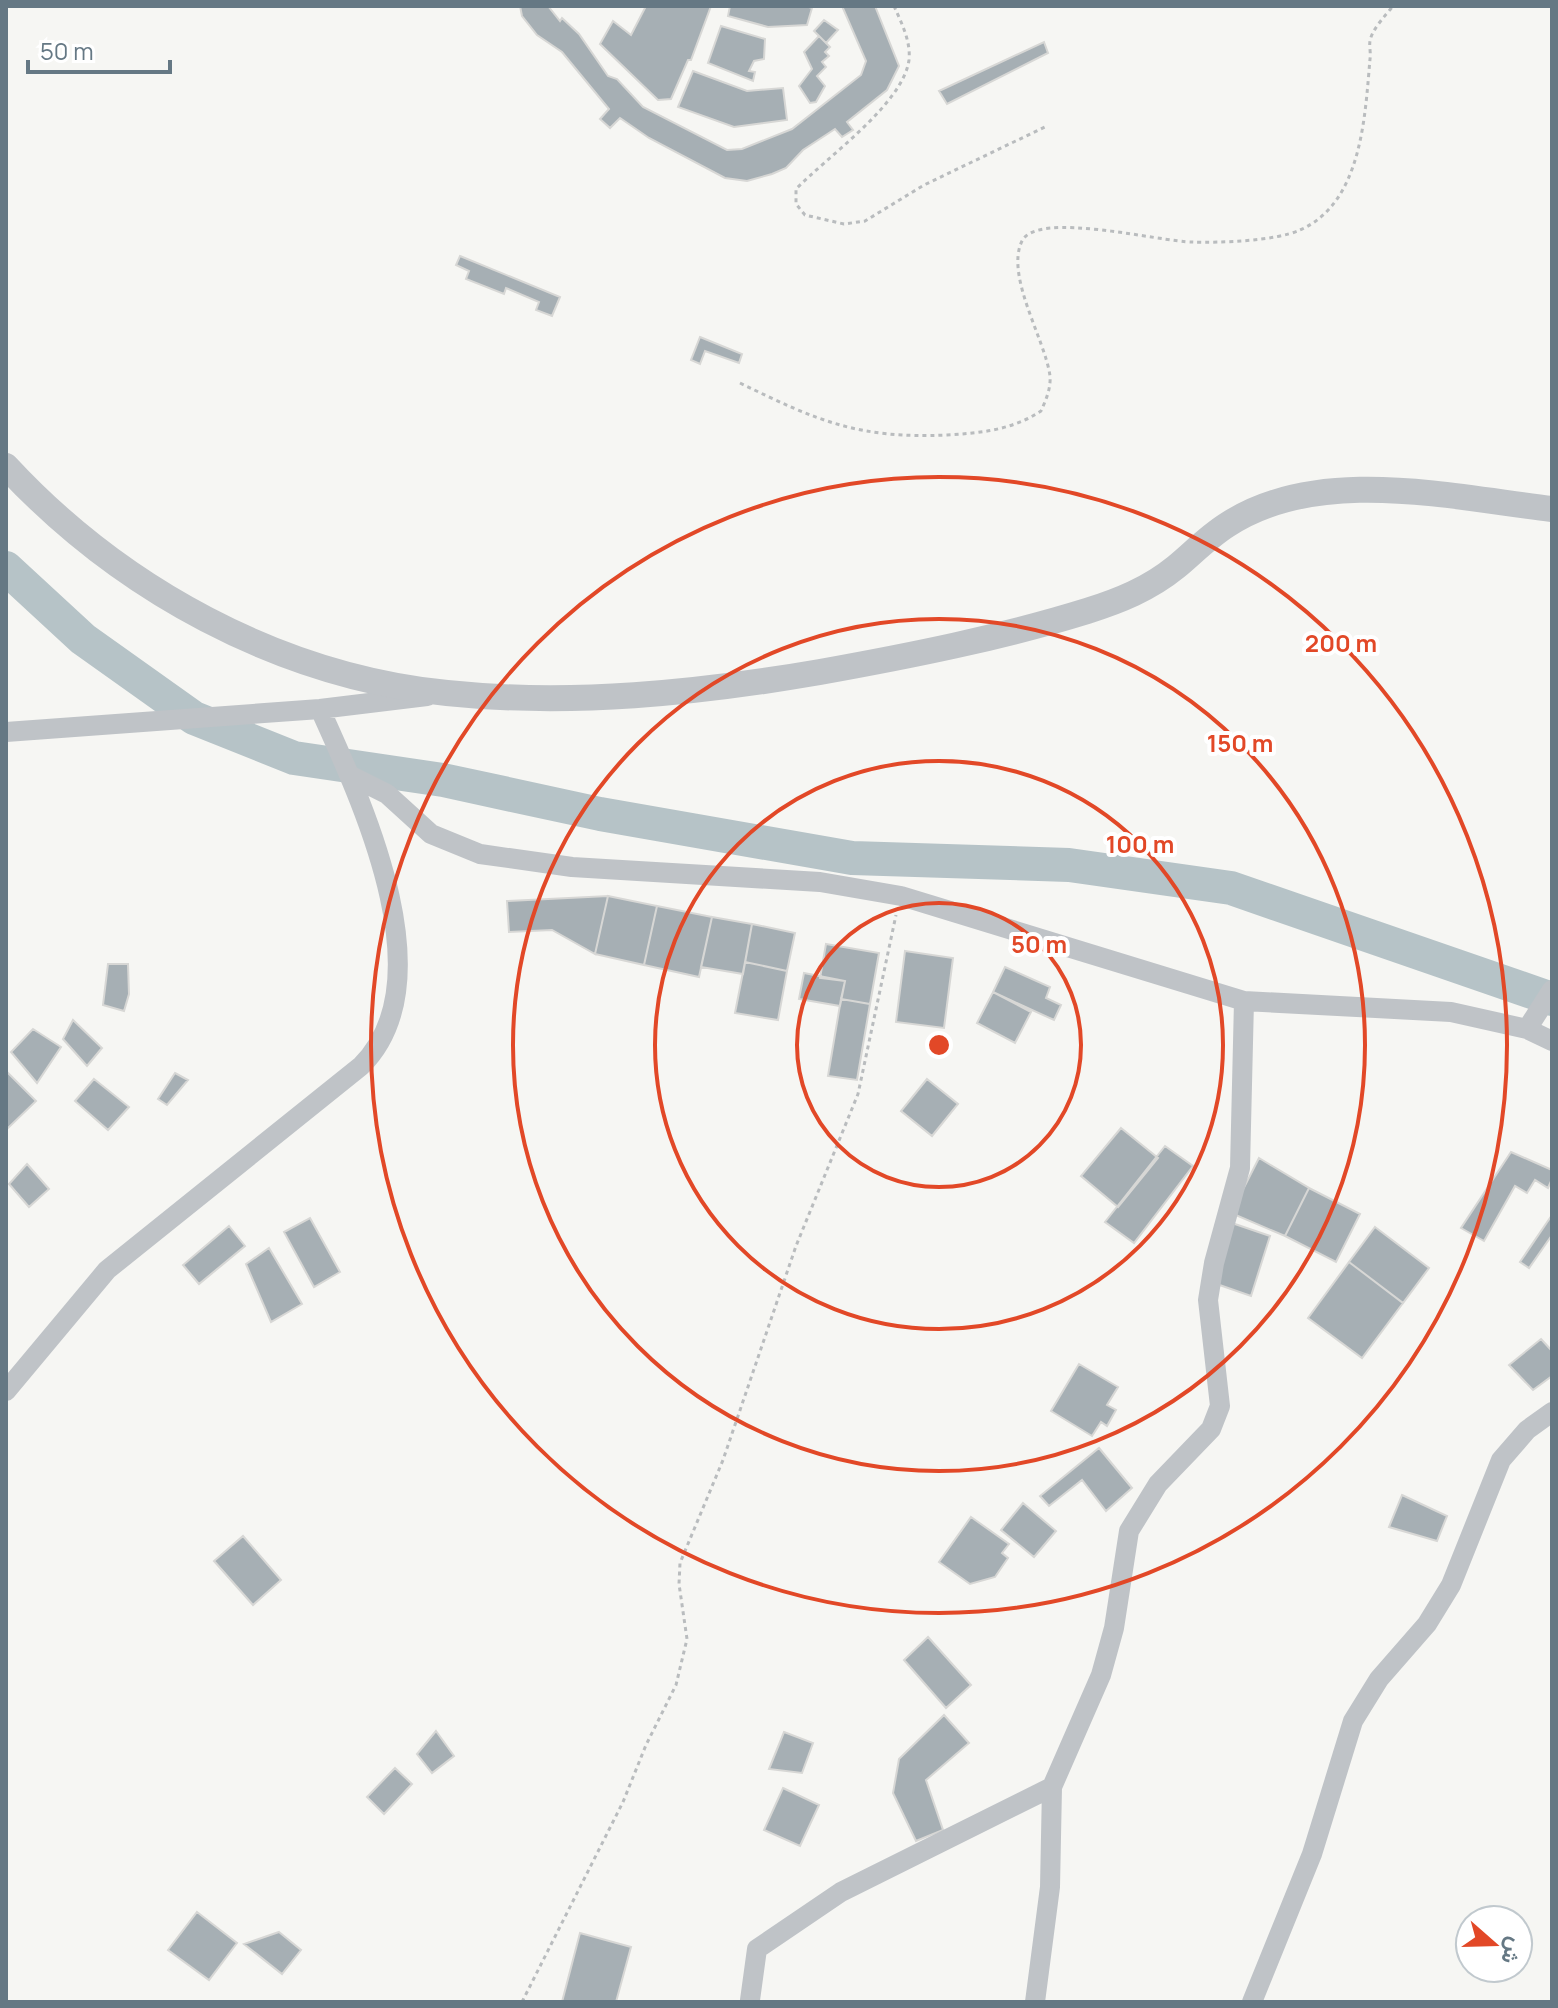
<svg xmlns="http://www.w3.org/2000/svg" width="1558" height="2008" viewBox="0 0 1558 2008" font-family="Manrope,Vazirmatn,sans-serif">
<style>
.lines{fill:none;stroke-linecap:round;stroke-linejoin:round}
.river{stroke:#b6c3c7;stroke-width:34}
.building{fill:#a6afb4;stroke:#d7d7d5;stroke-width:2}
.path{stroke:#b9bcbe;stroke-width:3;stroke-dasharray:4 4;stroke-linecap:butt}
.minor{stroke:#bfc3c7;stroke-width:20}
.tertiary{stroke:#bfc3c7;stroke-width:26}
.ring{fill:none;stroke:#e24827;stroke-width:4}
.centre{fill:#e24827;stroke:#fff;stroke-width:4}
.ring-label{font-size:24px;text-anchor:middle;font-weight:bold;fill:#e24827;stroke:#fff;stroke-width:8;stroke-linejoin:round;paint-order:stroke}
</style>
<rect width="100%" height="100%" fill="#f6f6f3"/>
<g class="lines">
<path class="river" d="M 6,568 L 83,639 L 194,718 L 294,758 L 443,780 L 600,814 L 852,858 L 1069,865 L 1231,888 L 1552,999"/>
</g>
<path class="building" d="M 520,6 L 548,6 L 560,21 L 562,18 L 579,34 L 608,76 L 617,79 L 643,107 L 727,150 L 742,149 L 792,129 L 861,75 L 866,61 L 842,6 L 875,6 L 899,66 L 887,90 L 847,122 L 853,130 L 842,137 L 835,129 L 803,150 L 786,168 L 772,174 L 747,181 L 725,178 L 649,138 L 620,118 L 610,128 L 600,119 L 609,109 L 562,52 L 537,35 L 522,16 Z
M 646,6 L 711,6 L 691,60 L 688,60 L 671,99 L 658,100 L 600,44 L 613,21 L 631,35 Z
M 730,6 L 806,6 L 812,8 L 807,25 L 768,27 L 728,16 Z
M 824,20 L 838,30 L 826,43 L 814,31 Z
M 721,26 L 765,39 L 764,59 L 754,61 L 749,71 L 755,72 L 753,81 L 708,63 Z
M 819,36 L 830,47 L 825,52 L 829,56 L 822,62 L 826,67 L 817,76 L 825,86 L 816,102 L 810,103 L 799,86 L 812,69 L 804,52 Z
M 1044,42 L 1048,53 L 947,104 L 939,91 Z
M 693,71 L 747,91 L 783,88 L 787,120 L 734,127 L 678,107 Z
M 460,256 L 560,297 L 552,316 L 536,310 L 539,302 L 506,288 L 504,294 L 466,279 L 469,271 L 456,265 Z
M 700,337 L 742,354 L 739,363 L 705,351 L 700,364 L 691,360 Z
M 608,896 L 595,954 L 552,930 L 509,932 L 507,901 Z
M 608,896 L 657,906 L 644,965 L 595,954 Z
M 657,906 L 712,917 L 699,977 L 644,965 Z
M 712,917 L 752,924 L 743,974 L 701,967 Z
M 752,924 L 795,933 L 787,971 L 745,962 Z
M 826,944 L 879,953 L 870,1004 L 841,999 L 845,981 L 820,978 Z
M 905,951 L 953,958 L 944,1028 L 896,1022 Z
M 745,962 L 787,971 L 778,1020 L 735,1013 Z
M 108,964 L 128,964 L 129,994 L 124,1011 L 103,1005 Z
M 1005,967 L 1050,987 L 1046,998 L 1061,1005 L 1054,1020 L 993,992 Z
M 804,973 L 845,981 L 840,1006 L 799,999 Z
M 993,992 L 1031,1012 L 1015,1043 L 977,1023 Z
M 841,999 L 870,1004 L 857,1080 L 828,1076 Z
M 73,1020 L 102,1048 L 87,1066 L 63,1039 Z
M 33,1029 L 61,1047 L 37,1083 L 11,1052 Z
M 6,1071 L 36,1101 L 6,1130 Z
M 175,1073 L 188,1080 L 167,1105 L 158,1099 Z
M 94,1079 L 129,1107 L 108,1130 L 75,1101 Z
M 927,1079 L 958,1104 L 932,1136 L 901,1111 Z
M 1121,1128 L 1158,1158 L 1118,1207 L 1081,1176 Z
M 1165,1146 L 1193,1166 L 1134,1243 L 1105,1222 Z
M 1511,1152 L 1552,1170 L 1552,1179 L 1548,1188 L 1535,1180 L 1527,1193 L 1515,1186 L 1484,1241 L 1461,1228 Z
M 1259,1158 L 1309,1188 L 1285,1236 L 1231,1213 Z
M 27,1164 L 49,1189 L 29,1207 L 9,1184 Z
M 1309,1188 L 1360,1214 L 1336,1262 L 1285,1236 Z
M 1552,1215 L 1552,1235 L 1529,1268 L 1520,1262 Z
M 310,1218 L 340,1272 L 314,1287 L 284,1232 Z
M 1229,1222 L 1270,1236 L 1251,1296 L 1211,1282 Z
M 229,1226 L 245,1246 L 199,1284 L 183,1265 Z
M 1375,1227 L 1429,1268 L 1403,1303 L 1349,1262 Z
M 269,1248 L 302,1304 L 271,1322 L 246,1264 Z
M 1349,1262 L 1403,1303 L 1362,1358 L 1308,1318 Z
M 1541,1339 L 1552,1351 L 1552,1376 L 1533,1390 L 1509,1365 Z
M 1079,1364 L 1118,1387 L 1107,1405 L 1116,1410 L 1107,1426 L 1101,1422 L 1092,1436 L 1051,1411 Z
M 1099,1448 L 1132,1488 L 1106,1511 L 1082,1480 L 1049,1506 L 1040,1496 Z
M 1402,1495 L 1447,1516 L 1437,1541 L 1389,1527 Z
M 1023,1503 L 1056,1531 L 1034,1557 L 1001,1530 Z
M 971,1517 L 1009,1544 L 1002,1553 L 1008,1558 L 995,1577 L 970,1584 L 939,1562 Z
M 243,1536 L 281,1580 L 253,1605 L 214,1561 Z
M 928,1637 L 971,1685 L 946,1708 L 904,1660 Z
M 944,1715 L 969,1743 L 926,1780 L 943,1830 L 916,1841 L 893,1793 L 899,1759 Z
M 436,1731 L 454,1756 L 432,1773 L 417,1754 Z
M 784,1732 L 813,1743 L 802,1773 L 769,1769 Z
M 395,1768 L 412,1784 L 384,1814 L 367,1797 Z
M 783,1788 L 819,1805 L 800,1846 L 764,1830 Z
M 197,1912 L 237,1943 L 209,1980 L 168,1950 Z
M 279,1932 L 301,1950 L 282,1974 L 244,1944 Z
M 580,1933 L 631,1947 L 616,2002 L 562,2002 Z"/>
<g class="lines">
<path class="path" d="M 894,6 C 901,22 911,41 909,60 C 903,104 827,157 796,189 L 796,204 L 805,215 L 844,224 L 865,221 L 924,185 L 1047,126
M 740,383 C 818,421 858,439 947,435 C 981,433 1012,430 1041,411 C 1046,400 1051,388 1050,376 C 1045,339 1005,276 1022,241 C 1037,210 1161,242 1192,242 C 1219,243 1276,241 1300,230 C 1362,203 1365,116 1370,59 C 1371,53 1369,46 1370,41 C 1372,29 1386,15 1393,6
M 522,2002 L 623,1802 L 646,1745 L 676,1685 L 687,1639 L 679,1584 L 680,1563 L 723,1460 L 796,1246 L 858,1094 L 896,915"/>
<path class="minor" d="M 6,732 L 320,709 L 427,696
M 349,775 L 387,794 L 431,834 L 480,854 L 572,867 L 820,882 L 901,896 L 1244,1001 L 1451,1012 L 1527,1029 L 1552,1041
M 1527,1029 L 1552,990
M 6,1391 L 107,1270 L 361,1066 C 447,981 361,800 320,709
M 750,2000 L 757,1949 L 841,1892 L 1052,1787
M 1035,2002 L 1050,1887 L 1052,1787 L 1101,1675 L 1114,1628 L 1129,1531 L 1158,1484 L 1211,1429 L 1220,1406 L 1208,1300 L 1214,1263 L 1240,1168 L 1244,1001
M 1252,2002 L 1312,1854 L 1353,1721 L 1379,1679 L 1427,1624 L 1451,1585 L 1501,1460 L 1527,1430 L 1552,1412"/>
<path class="tertiary" d="M 6,466 C 120,589 279,676 447,693 C 571,706 698,693 820,672 C 909,656 1000,638 1087,611 C 1119,601 1149,589 1176,567 C 1193,553 1208,537 1227,525 C 1318,465 1451,497 1552,509"/>
</g>
<g class="ring">
<circle cx="939" cy="1045" r="142"/>
<circle cx="939" cy="1045" r="284"/>
<circle cx="939" cy="1045" r="426"/>
<circle cx="939" cy="1045" r="568"/>
</g>
<circle cx="939" cy="1045" r="12" class="centre"/>
<g class="ring-label">
<text x="1341" y="652">200 m</text>
<text x="1240" y="752">150 m</text>
<text x="1140" y="853">100 m</text>
<text x="1039" y="953">50 m</text>
</g>
<rect width="1558" height="2008" fill="none" stroke="#657884" stroke-width="16"/>
<g transform="translate(1494 1944) rotate(110)"><circle r="38" fill="#ffffff" stroke="#c1c9ce" stroke-width="2"/>
<path d="M0-6L14 30L0 20L-14 30Z" fill="#e24827"/>
<text y="-12" font-size="22" font-weight="bold" text-anchor="middle" fill="#657884">ش</text>
</g>
<path d="M28 60v12h142v-12" fill="none" stroke="#657884" stroke-width="4"/>
<text x="40" y="60" font-size="24" fill="#657884" stroke="#ffffff" stroke-width="6" paint-order="stroke">50 m</text>
</svg>
